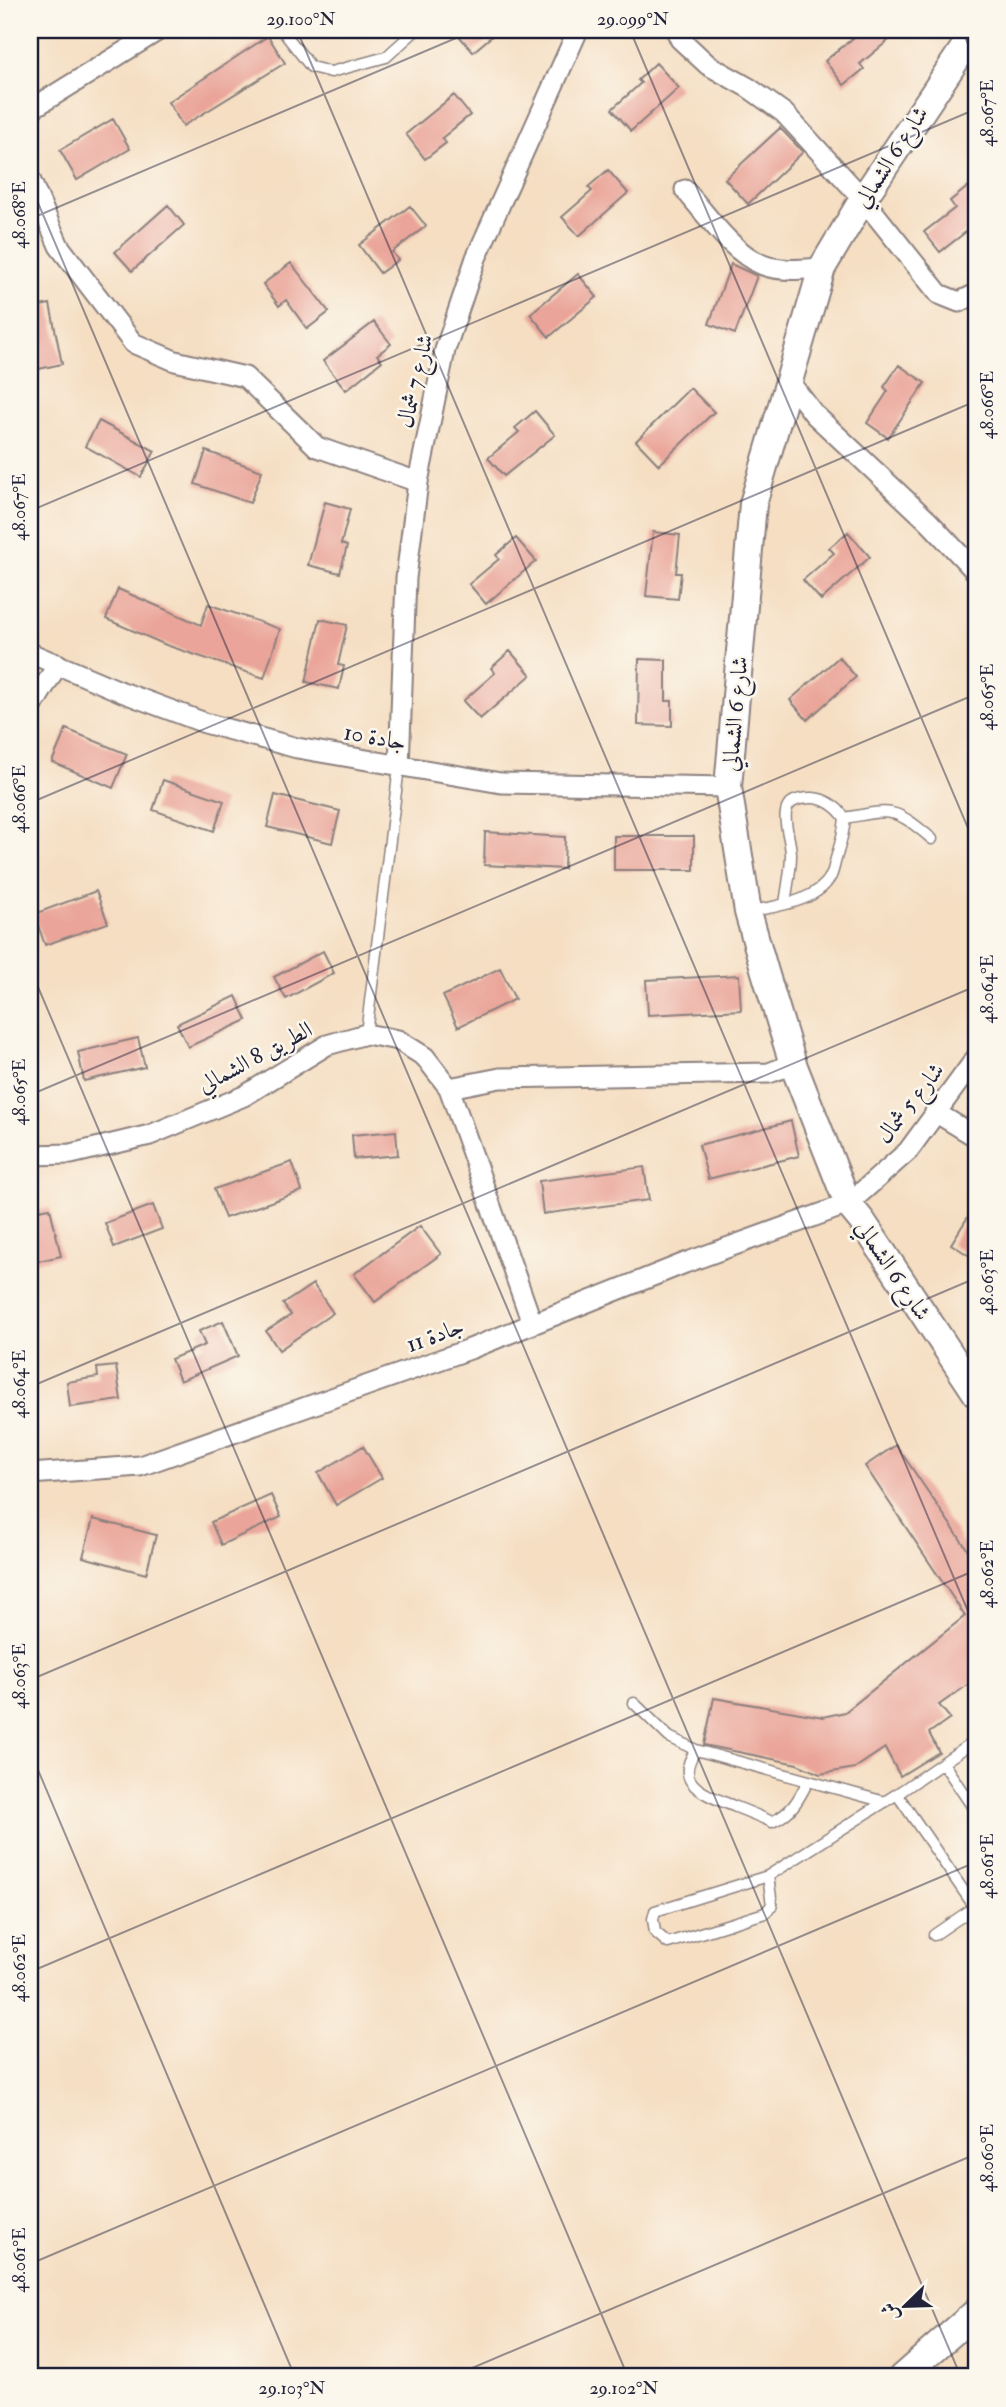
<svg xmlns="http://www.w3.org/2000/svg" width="1006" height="2407" viewBox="0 0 1006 2407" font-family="'IM FELL Double Pica',Amiri,serif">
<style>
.building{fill:#eaa499}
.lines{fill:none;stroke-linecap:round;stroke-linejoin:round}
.lane-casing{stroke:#8c807e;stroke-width:13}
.street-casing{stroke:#8c807e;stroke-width:23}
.secondary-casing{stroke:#8c807e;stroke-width:30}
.lane{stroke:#fff;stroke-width:10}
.street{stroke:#fff;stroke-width:19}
.secondary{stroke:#fff;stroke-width:26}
.ticks{fill:none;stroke:#22223b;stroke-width:2;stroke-opacity:0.45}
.labels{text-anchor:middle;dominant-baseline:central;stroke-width:5;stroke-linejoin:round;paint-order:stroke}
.street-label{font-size:23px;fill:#22223b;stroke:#fbf7ec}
.neatline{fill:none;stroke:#22223b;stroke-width:2.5}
.ticks-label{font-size:18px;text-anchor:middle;fill:#22223b}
</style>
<rect width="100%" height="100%" fill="#fbf7ec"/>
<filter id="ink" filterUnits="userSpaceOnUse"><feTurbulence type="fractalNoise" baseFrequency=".0143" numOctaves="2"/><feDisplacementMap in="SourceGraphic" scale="14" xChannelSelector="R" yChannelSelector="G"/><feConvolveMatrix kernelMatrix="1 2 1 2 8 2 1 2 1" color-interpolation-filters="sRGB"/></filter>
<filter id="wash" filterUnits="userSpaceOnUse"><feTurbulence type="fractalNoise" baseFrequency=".00686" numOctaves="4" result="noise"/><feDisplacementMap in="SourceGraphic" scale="28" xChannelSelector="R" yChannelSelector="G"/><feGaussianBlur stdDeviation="1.57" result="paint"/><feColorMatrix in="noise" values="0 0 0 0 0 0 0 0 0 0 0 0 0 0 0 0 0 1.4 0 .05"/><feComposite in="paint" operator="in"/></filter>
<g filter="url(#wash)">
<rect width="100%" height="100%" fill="#f5dec2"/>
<g id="blocks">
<path class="building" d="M 454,30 L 499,30 L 473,52 Z
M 863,30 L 880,30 L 889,40 L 860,64 L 864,69 L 844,85 L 825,61 Z
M 268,36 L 285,63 L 183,126 L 168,102 Z
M 656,63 L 679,88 L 631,131 L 612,109 L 641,83 L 638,80 Z
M 454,95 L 470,115 L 442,138 L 446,143 L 425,159 L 406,134 Z
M 113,119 L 130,149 L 77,180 L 60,150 Z
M 780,128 L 803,152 L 748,204 L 725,179 Z
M 608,170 L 628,193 L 579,236 L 562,217 L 592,191 L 588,187 Z
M 969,186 L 976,196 L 976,224 L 940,252 L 924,232 L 955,208 L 950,201 Z
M 168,205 L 184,225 L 132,271 L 115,252 Z
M 410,206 L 426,226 L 392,252 L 398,260 L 380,273 L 359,245 Z
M 291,263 L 329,312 L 307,329 L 286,300 L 279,306 L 263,284 Z
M 731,264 L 757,276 L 735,334 L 709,324 Z
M 578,274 L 597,297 L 549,337 L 530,314 Z
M 50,304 L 62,364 L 34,370 L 30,352 L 30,308 Z
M 374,322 L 391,344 L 377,355 L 382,361 L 346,390 L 323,361 Z
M 899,365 L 925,383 L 888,438 L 867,423 L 888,391 L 884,387 Z
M 690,388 L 714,412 L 659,465 L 636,441 Z
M 535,411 L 555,435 L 504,476 L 488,458 L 519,432 L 515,428 Z
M 99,421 L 155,451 L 141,477 L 85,446 Z
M 206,451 L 262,471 L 250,503 L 195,484 Z
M 325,502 L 350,509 L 341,544 L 347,546 L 340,573 L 308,565 Z
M 653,532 L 680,535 L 676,573 L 681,573 L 678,599 L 646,596 Z
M 848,532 L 870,557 L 821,600 L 803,580 L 834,553 L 829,548 Z
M 516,538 L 536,561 L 486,604 L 469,584 L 499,559 L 496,555 Z
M 118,589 L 201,625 L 208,604 L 280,629 L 264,678 L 166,645 L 106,619 Z
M 320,619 L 347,625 L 338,665 L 344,666 L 339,689 L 306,682 Z
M 510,651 L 531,675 L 480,719 L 463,701 L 495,673 L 491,668 Z
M 839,657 L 856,677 L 807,720 L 790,700 Z
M 639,659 L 666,660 L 666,701 L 672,701 L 672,726 L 638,725 Z
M 66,729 L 127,754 L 113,788 L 52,762 Z
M 163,780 L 224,801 L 214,831 L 153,810 Z
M 275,795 L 340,811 L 332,843 L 267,827 Z
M 485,832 L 565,837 L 564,869 L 484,865 Z
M 614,836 L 694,836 L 694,870 L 614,870 Z
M 96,891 L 108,923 L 45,945 L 34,914 Z
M 323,951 L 334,973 L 286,999 L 274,977 Z
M 500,968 L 515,999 L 458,1027 L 443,996 Z
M 739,975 L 741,1010 L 648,1015 L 646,980 Z
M 236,996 L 247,1020 L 188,1047 L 177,1024 Z
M 138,1038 L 145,1067 L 84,1081 L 78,1052 Z
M 791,1121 L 799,1156 L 708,1179 L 699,1145 Z
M 396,1131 L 398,1155 L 354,1159 L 352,1135 Z
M 292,1162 L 302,1191 L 225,1218 L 214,1189 Z
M 644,1167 L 649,1200 L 543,1214 L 539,1181 Z
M 976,1204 L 976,1260 L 951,1244 Z
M 153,1205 L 162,1229 L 114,1247 L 105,1223 Z
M 50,1208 L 61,1256 L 30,1263 L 30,1224 L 35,1223 L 33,1211 Z
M 420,1226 L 441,1254 L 375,1302 L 354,1274 Z
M 313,1284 L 333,1313 L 279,1350 L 266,1331 L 291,1315 L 283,1304 Z
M 223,1321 L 238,1356 L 180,1381 L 171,1359 L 205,1345 L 199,1331 Z
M 116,1366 L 121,1400 L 70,1407 L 67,1382 L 98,1377 L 97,1368 Z
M 896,1445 L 976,1562 L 976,1679 L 939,1705 L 950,1718 L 929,1733 L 939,1752 L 900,1776 L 885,1748 L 855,1768 L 820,1774 L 797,1764 L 704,1745 L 714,1698 L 823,1717 L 845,1712 L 965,1616 L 865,1466 Z
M 363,1446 L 382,1478 L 336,1505 L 318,1473 Z
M 271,1495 L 281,1517 L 221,1545 L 211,1522 Z
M 93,1519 L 156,1535 L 146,1574 L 83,1557 Z"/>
</g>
</g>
<g filter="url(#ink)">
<use href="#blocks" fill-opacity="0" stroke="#8c807e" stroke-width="2"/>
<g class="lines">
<defs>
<path id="lane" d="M 282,30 L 311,67 L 331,72 L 386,57 L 416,30
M 845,818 C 892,809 894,807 932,839
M 748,912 C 775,906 816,903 831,876 C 834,869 835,861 837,855 C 841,842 844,831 845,818 C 837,807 827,799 813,798 C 769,797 791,831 791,855 C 791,871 787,888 785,904
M 366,1034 L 399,767
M 634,1703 L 669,1737 L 696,1750 L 885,1802
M 696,1750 C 674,1781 700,1792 726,1803 C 741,1809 757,1815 772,1822 C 792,1813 799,1799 808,1781
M 943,1763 L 976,1812
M 897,1794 L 976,1909
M 768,1876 L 772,1905 L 765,1913 L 668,1943 L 655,1932 L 653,1919 L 655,1911 L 768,1876 L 897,1794 L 976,1740
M 934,1935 L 975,1907"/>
<path id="street" d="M 676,30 L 680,39 L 708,65 L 749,88 L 784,113 L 863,199 L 939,294 L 959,302 L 976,294
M 30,110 L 159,30
M 30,179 L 59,246 L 133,343 L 175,361 L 245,377 L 317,447 L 418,482
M 685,190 C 707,215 731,252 763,265 C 781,272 804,269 822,268
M 788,380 L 814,414 L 929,522 L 976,572
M 30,653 L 122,692 L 205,723 L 297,748 L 501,783 L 728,787
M 30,710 L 58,664
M 399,767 L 406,578 L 418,482 L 445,350 L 476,258 L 578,30
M 449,1088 L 500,1078 L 769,1073 L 793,1064
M 935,1112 L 976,1137
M 30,1155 L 71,1154 L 150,1135 L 244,1096 L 327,1045 L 366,1034 L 398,1040 L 425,1057 L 449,1088 L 532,1323
M 30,1474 L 140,1466 L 470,1349 L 685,1263 L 848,1204 L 908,1151 L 976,1058"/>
<path id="secondary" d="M 976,30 L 863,199 L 822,268 L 753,504 L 728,787 L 748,912 L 765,972 L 793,1064 L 848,1204 L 862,1221 L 976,1393
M 902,2377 L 976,2312"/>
</defs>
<use href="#lane" class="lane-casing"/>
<use href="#street" class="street-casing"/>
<use href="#secondary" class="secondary-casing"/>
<use href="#lane" class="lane"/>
<use href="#street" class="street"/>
<use href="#secondary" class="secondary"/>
</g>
</g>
<path class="ticks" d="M 297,30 L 976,1630M 630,30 L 976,847M 962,30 L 976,63M 30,184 L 961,2377M 30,219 L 475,30M 30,511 L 976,109M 30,803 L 976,401M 30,968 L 628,2377M 30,1095 L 976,694M 30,1387 L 976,986M 30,1680 L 976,1278M 30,1751 L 295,2377M 30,1972 L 976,1570M 30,2264 L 976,1862M 451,2377 L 976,2154"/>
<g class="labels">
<g class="street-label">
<text transform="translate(891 157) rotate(-57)">شارع 6 الشمالي</text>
<text transform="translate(415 381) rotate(-77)">شارع 7 شمال</text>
<text transform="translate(735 714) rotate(-85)">شارع 6 الشمالي</text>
<text transform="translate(375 737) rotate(10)">جادة 10</text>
<text transform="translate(255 1057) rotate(-28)">الطريق 8 الشمالي</text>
<text transform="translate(910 1103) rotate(-52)">شارع 5 شمال</text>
<text transform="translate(893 1270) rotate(56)">شارع 6 الشمالي</text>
<text transform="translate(435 1335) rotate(-20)">جادة 11</text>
</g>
</g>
<rect width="1006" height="2407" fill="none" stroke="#fbf7ec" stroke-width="77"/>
<g transform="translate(905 2306) rotate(247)" stroke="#fbf7ec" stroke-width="5" paint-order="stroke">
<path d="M0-5L12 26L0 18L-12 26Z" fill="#22223b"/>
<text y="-10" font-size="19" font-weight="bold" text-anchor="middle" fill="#22223b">ش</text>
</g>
<rect x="38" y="38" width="930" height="2330" class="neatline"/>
<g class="ticks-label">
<text x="301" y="25">29.100°N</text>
<text x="633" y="25">29.099°N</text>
<text transform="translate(987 113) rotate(-90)" y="6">48.067°E</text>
<text transform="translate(19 215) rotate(-90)" y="6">48.068°E</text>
<text transform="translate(987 405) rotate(-90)" y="6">48.066°E</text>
<text transform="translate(19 507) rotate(-90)" y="6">48.067°E</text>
<text transform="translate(987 697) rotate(-90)" y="6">48.065°E</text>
<text transform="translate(19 799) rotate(-90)" y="6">48.066°E</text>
<text transform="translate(987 989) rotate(-90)" y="6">48.064°E</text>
<text transform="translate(19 1092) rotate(-90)" y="6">48.065°E</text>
<text transform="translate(987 1282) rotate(-90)" y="6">48.063°E</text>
<text transform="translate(19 1384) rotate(-90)" y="6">48.064°E</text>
<text transform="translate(987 1574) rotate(-90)" y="6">48.062°E</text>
<text transform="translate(19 1676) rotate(-90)" y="6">48.063°E</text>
<text transform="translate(987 1866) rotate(-90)" y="6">48.061°E</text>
<text transform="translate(19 1968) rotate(-90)" y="6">48.062°E</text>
<text transform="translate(987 2158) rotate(-90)" y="6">48.060°E</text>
<text transform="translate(19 2260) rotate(-90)" y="6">48.061°E</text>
<text x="292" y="2394">29.103°N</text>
<text x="624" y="2394">29.102°N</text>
</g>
</svg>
